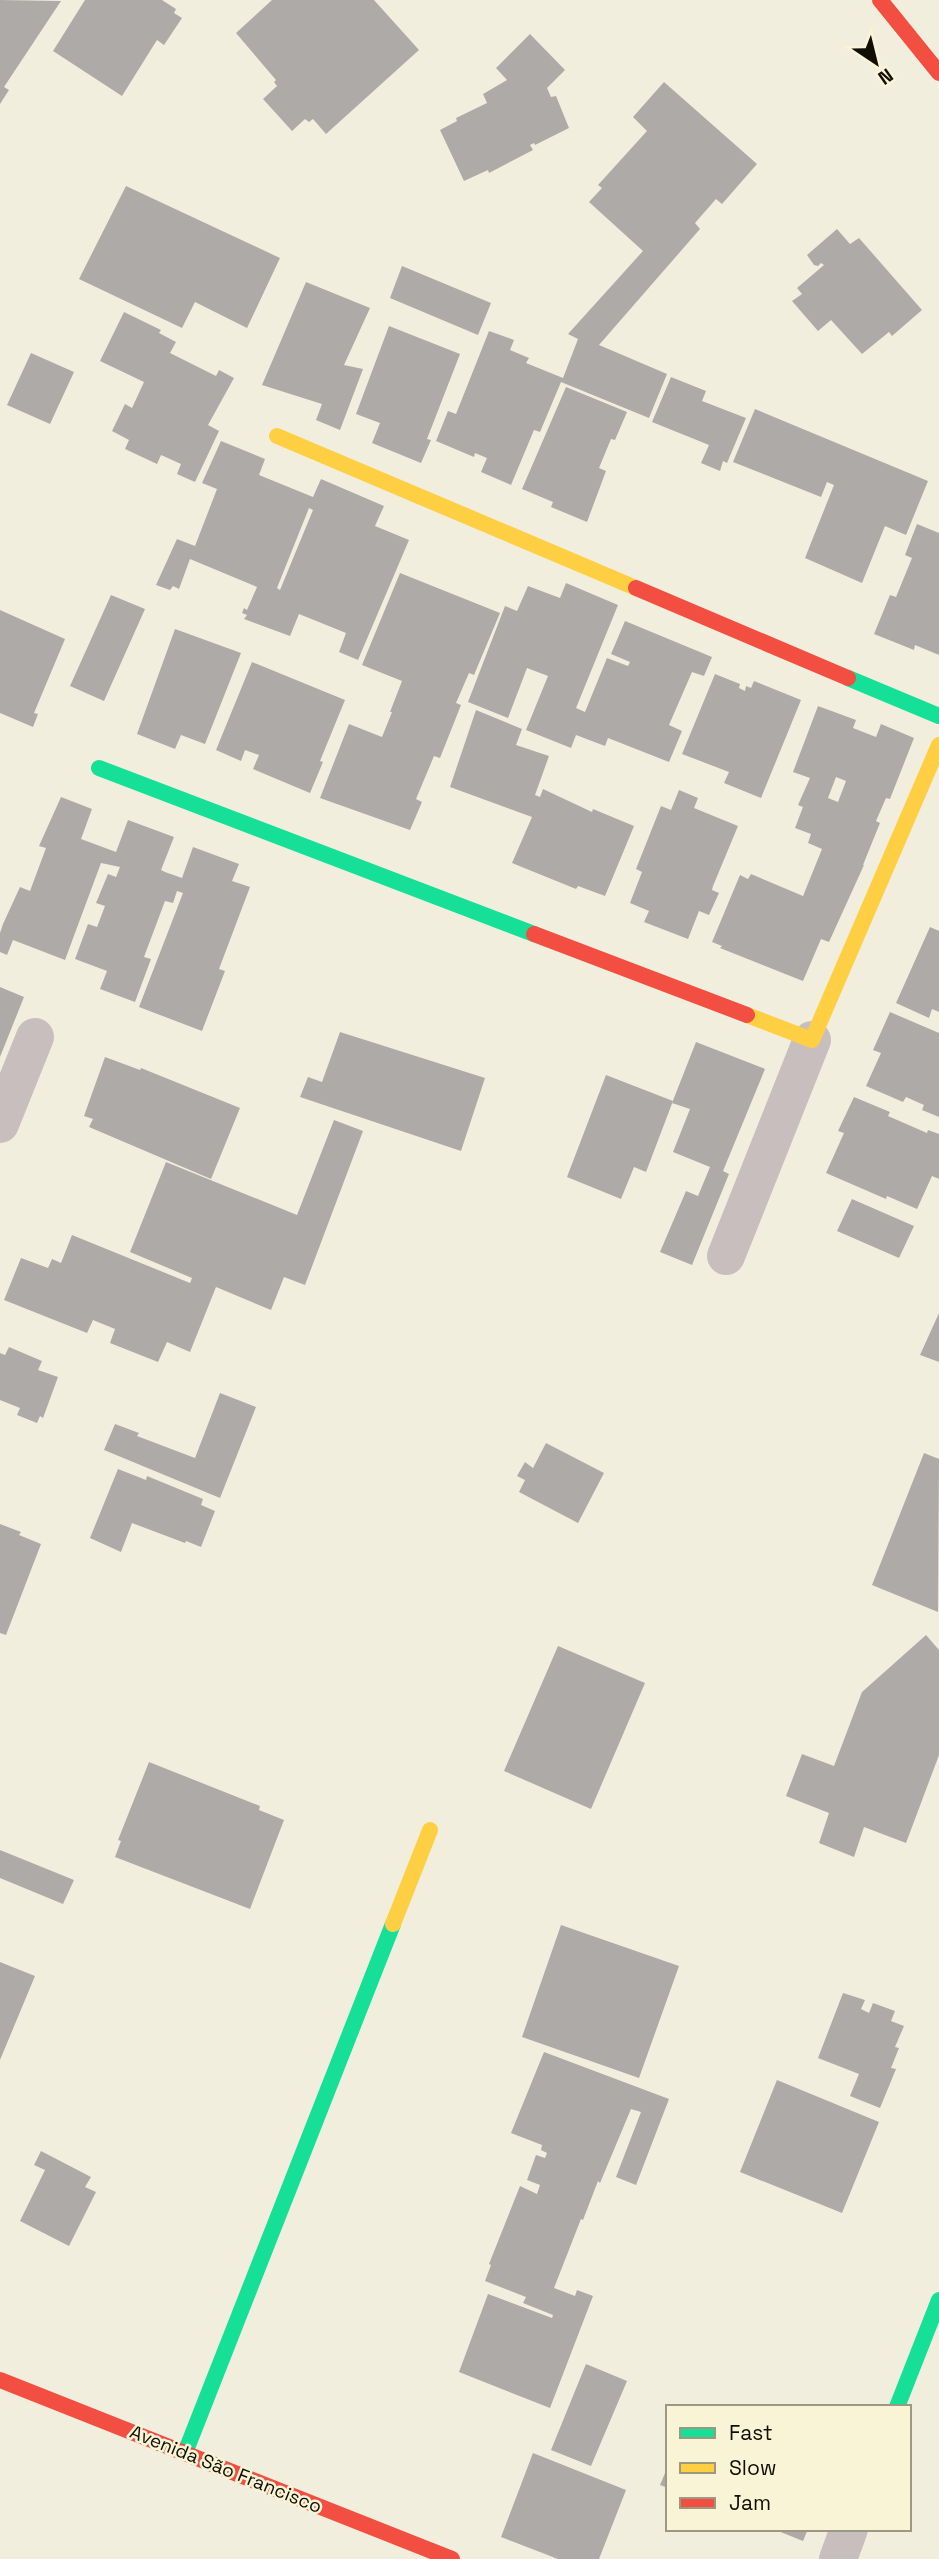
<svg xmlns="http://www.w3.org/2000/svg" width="939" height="2559" viewBox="0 0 939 2559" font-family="'Space Grotesk',sans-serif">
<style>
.building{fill:#aeaaa8;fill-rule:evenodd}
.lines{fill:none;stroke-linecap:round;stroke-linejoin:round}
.street{stroke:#c9bebe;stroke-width:38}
.fast{stroke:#16e098;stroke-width:16}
.slow{stroke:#ffcf43;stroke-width:16}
.jam{stroke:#f24e42;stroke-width:16}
.labels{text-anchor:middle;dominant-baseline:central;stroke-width:5;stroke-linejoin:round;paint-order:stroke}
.street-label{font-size:19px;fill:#110f05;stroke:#faf4d6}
</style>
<rect width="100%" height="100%" fill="#f2eede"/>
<path class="building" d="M 0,0 L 61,1 L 4,87 L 9,90 L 0,104 Z
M 85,0 L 162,0 L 176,9 L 174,13 L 182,18 L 164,45 L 157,40 L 122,96 L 53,51 Z
M 272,0 L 374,0 L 419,50 L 326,134 L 313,119 L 309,122 L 305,119 L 292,131 L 263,99 L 277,86 L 274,82 L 276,80 L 236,33 Z
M 530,34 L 565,70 L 547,88 L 551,97 L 556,96 L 569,128 L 535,145 L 534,143 L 530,145 L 533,150 L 489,173 L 488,170 L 464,181 L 440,130 L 457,121 L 456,118 L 487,103 L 483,94 L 507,80 L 496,68 Z
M 664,82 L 757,164 L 722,204 L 716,199 L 695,223 L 700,229 L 599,345 L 667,374 L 649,418 L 561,382 L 540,432 L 534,430 L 511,485 L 481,472 L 487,458 L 475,453 L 474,457 L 436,441 L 448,411 L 456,414 L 489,331 L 514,340 L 510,350 L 529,358 L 526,363 L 563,378 L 578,339 L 568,334 L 643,251 L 589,202 L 602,188 L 598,185 L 647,131 L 633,117 Z
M 126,186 L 280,258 L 247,328 L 195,302 L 182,328 L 79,279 Z
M 837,229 L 850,244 L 859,238 L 922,310 L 892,336 L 889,332 L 862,354 L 831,320 L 818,331 L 792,301 L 802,294 L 797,288 L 824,265 L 821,263 L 818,266 L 814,265 L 807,255 Z
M 402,266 L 491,303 L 478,335 L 390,298 Z
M 306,282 L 370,308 L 344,365 L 363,369 L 340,430 L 316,420 L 322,404 L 262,385 Z
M 124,312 L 161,330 L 159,333 L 176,342 L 170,353 L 216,376 L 219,370 L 234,378 L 208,425 L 219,431 L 195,482 L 177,474 L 181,464 L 161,455 L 157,464 L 125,449 L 129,440 L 112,431 L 125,404 L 132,408 L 144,382 L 100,361 Z
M 389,326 L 460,354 L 427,439 L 431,440 L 421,463 L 372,443 L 380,423 L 356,414 Z
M 31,353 L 74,372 L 50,424 L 7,405 Z
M 671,377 L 706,391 L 702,401 L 746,418 L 727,463 L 723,461 L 720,471 L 701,463 L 709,445 L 652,422 Z
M 566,387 L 627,412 L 615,440 L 611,439 L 599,468 L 606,471 L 587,522 L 551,507 L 553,502 L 522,489 Z
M 755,409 L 928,481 L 906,535 L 885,526 L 862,583 L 805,558 L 834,485 L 827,482 L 821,497 L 733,462 Z
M 221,441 L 265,459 L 259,475 L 313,497 L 321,479 L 384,506 L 375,526 L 409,540 L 358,660 L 339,652 L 346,633 L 299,614 L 290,636 L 244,619 L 247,615 L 242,613 L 244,608 L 247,610 L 257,587 L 190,559 L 179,589 L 173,586 L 170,590 L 156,585 L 177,539 L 195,546 L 217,489 L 202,483 ZM 309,508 L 313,510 L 280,590 L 277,588 Z
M 917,524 L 939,533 L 939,655 L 915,645 L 914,650 L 874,634 L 890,595 L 896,597 L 912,558 L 905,555 Z
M 400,573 L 500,613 L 474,675 L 469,673 L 456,703 L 461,705 L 440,758 L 434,756 L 416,799 L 422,802 L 410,830 L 320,798 L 349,724 L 382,737 L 392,712 L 390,712 L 402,681 L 362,665 Z
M 566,583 L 618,605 L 576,708 L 585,712 L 607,658 L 628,666 L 630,662 L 611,654 L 625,621 L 712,657 L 704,676 L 692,672 L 669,725 L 682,731 L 669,762 L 608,738 L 605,746 L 576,735 L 571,748 L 526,730 L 548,676 L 527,668 L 508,718 L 468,702 L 505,606 L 517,611 L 528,586 L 560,598 Z
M 111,595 L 145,609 L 104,701 L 70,686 Z
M 0,610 L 65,639 L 34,713 L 38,714 L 33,727 L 0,713 Z
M 175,629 L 241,653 L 205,744 L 181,735 L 175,749 L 137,734 Z
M 252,662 L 345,700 L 320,761 L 323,762 L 310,793 L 253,769 L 259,755 L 245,750 L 241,761 L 216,750 Z
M 715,674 L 740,684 L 739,688 L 745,691 L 746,686 L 751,688 L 754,681 L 801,700 L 761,798 L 724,783 L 729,772 L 682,754 Z
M 818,706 L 856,720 L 853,728 L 876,737 L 881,724 L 914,738 L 890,799 L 886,798 L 876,821 L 880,823 L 863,865 L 864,865 L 829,942 L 821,939 L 803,981 L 720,948 L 722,946 L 712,942 L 740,875 L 748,879 L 751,874 L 803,896 L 822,849 L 808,843 L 811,834 L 795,828 L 803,807 L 798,805 L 810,778 L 793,772 ZM 836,777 L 846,781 L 838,802 L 828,798 Z
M 476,710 L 522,729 L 516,745 L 549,756 L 535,795 L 540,797 L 543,789 L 592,812 L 593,809 L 634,826 L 605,896 L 578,886 L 576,889 L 512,863 L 532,817 L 450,787 Z
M 679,790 L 698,798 L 694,808 L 738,826 L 713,886 L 712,890 L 719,893 L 709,915 L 699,911 L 688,939 L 644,922 L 649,911 L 630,903 L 642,872 L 636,869 L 661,806 L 671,810 Z
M 61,797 L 92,809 L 81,839 L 116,852 L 128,820 L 174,837 L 161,870 L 165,872 L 182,878 L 193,847 L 239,864 L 232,881 L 250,887 L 219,969 L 225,971 L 202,1031 L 139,1007 L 183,893 L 177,891 L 173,903 L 165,901 L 144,957 L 151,959 L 135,1002 L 100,989 L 107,971 L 75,959 L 88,924 L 97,927 L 105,906 L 96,903 L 108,874 L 116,877 L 120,867 L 101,863 L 65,960 L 13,940 L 7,955 L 0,952 L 0,933 L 3,924 L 20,887 L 30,891 L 46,848 L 39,846 Z
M 930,927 L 939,931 L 939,1012 L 932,1009 L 929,1018 L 896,1003 Z
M 0,987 L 24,997 L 0,1057 Z
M 890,1012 L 939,1033 L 939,1117 L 922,1110 L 924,1105 L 906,1097 L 903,1102 L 866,1086 L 881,1053 L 873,1050 Z
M 340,1032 L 485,1078 L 461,1151 L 300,1097 L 308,1077 L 322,1082 Z
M 696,1042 L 765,1069 L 723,1171 L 729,1174 L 692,1265 L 660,1252 L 686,1191 L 698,1196 L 710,1167 L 673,1152 L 690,1109 L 672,1103 Z
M 105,1057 L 140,1070 L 141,1068 L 240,1108 L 211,1179 L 89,1127 L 93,1119 L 84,1116 Z
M 606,1075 L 673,1101 L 646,1172 L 634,1167 L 621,1199 L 567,1177 Z
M 854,1097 L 890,1112 L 888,1116 L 927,1133 L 928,1130 L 939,1134 L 939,1179 L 932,1176 L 917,1209 L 887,1196 L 886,1199 L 826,1173 L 844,1133 L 838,1131 Z
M 334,1120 L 363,1131 L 305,1285 L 284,1277 L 271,1310 L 216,1287 L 190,1352 L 167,1342 L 158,1362 L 110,1343 L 115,1329 L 93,1320 L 87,1333 L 4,1300 L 21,1258 L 48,1268 L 52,1259 L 61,1263 L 72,1235 L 190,1283 L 192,1278 L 130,1252 L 166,1162 L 297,1215 Z
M 852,1199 L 914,1226 L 899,1258 L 837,1231 Z
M 939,1313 L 939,1362 L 920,1355 Z
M 9,1347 L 42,1361 L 38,1370 L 58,1377 L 43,1418 L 40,1416 L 37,1423 L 17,1415 L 20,1408 L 0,1400 L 0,1353 L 5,1355 Z
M 220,1393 L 256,1407 L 220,1498 L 104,1450 L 115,1424 L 139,1433 L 137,1436 L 195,1458 Z
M 546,1443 L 604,1473 L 578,1523 L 519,1492 L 525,1480 L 517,1476 L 525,1462 L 533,1468 Z
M 924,1453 L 939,1459 L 938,1612 L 872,1585 Z
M 118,1469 L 146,1480 L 147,1476 L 203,1499 L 201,1505 L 215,1511 L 201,1547 L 186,1541 L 185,1543 L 132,1523 L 121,1552 L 90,1538 Z
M 0,1524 L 21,1532 L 19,1535 L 41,1544 L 6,1635 L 0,1633 Z
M 926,1635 L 939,1650 L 939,1755 L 906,1843 L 864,1827 L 854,1857 L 819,1843 L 829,1813 L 786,1796 L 802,1754 L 834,1766 L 862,1692 Z
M 558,1646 L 645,1683 L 591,1809 L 504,1771 Z
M 149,1762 L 260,1806 L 259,1810 L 284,1820 L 250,1909 L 115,1857 L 121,1841 L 118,1840 Z
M 0,1850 L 74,1880 L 63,1904 L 0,1878 Z
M 561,1925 L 679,1966 L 639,2078 L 522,2037 Z
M 0,1962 L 35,1976 L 0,2060 Z
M 843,1993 L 865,2000 L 861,2009 L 869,2013 L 873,2003 L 895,2011 L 891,2021 L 904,2026 L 895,2047 L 899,2048 L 891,2068 L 896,2069 L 880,2108 L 850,2096 L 859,2074 L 818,2058 Z
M 544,2052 L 669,2099 L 636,2185 L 616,2177 L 641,2112 L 631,2109 L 600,2183 L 598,2181 L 583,2220 L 581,2219 L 554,2288 L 575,2296 L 577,2290 L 593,2296 L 550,2408 L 459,2372 L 488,2294 L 552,2318 L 553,2315 L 523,2303 L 526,2297 L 485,2281 L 491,2265 L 489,2264 L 520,2186 L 537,2194 L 540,2185 L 527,2180 L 536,2155 L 545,2158 L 547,2153 L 541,2150 L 542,2145 L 511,2133 Z
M 777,2080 L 879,2122 L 842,2213 L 740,2172 Z
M 41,2151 L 91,2177 L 85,2187 L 96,2192 L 69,2246 L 20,2221 L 45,2170 L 34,2165 Z
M 586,2364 L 627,2381 L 591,2466 L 551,2450 Z
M 533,2453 L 626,2490 L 599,2559 L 558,2559 L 501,2537 Z
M 668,2466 L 668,2488 L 660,2485 Z
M 773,2529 L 808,2529 L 803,2541 Z"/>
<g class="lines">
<path class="street" d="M 0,1124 L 35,1037
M 726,1256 L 812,1040
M 838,2559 L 849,2529"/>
<path class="fast" d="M 848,678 L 939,716
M 99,768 L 534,934
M 897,2407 L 939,2300
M 185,2453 L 393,1924"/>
<path class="slow" d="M 277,436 L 636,588
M 747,1015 L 812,1040 L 939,745
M 393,1924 L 430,1830"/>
<path class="jam" d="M 880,0 L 939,73
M 636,588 L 848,678
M 534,934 L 747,1015
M 0,2380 L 452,2559"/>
</g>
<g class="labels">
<g class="street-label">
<text transform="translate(226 2469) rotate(22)">Avenida São Francisco</text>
</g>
</g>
<rect x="666" y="2405" width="245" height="126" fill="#faf4d6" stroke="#9d9882" stroke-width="2"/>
<rect x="680" y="2428" width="35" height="10" fill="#16e098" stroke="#9d9882" stroke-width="2"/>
<text x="729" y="2440" font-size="21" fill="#110f05">Fast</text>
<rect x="680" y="2463" width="35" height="10" fill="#ffcf43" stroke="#9d9882" stroke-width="2"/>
<text x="729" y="2475" font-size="21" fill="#110f05">Slow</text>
<rect x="680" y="2498" width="35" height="10" fill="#f24e42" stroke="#9d9882" stroke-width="2"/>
<text x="729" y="2510" font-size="21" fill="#110f05">Jam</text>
<g transform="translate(876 63) rotate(145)" stroke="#faf4d6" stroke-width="5" paint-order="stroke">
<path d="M0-5L12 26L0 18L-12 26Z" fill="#110f05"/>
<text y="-10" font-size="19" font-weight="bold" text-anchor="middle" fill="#110f05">N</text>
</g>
</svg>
